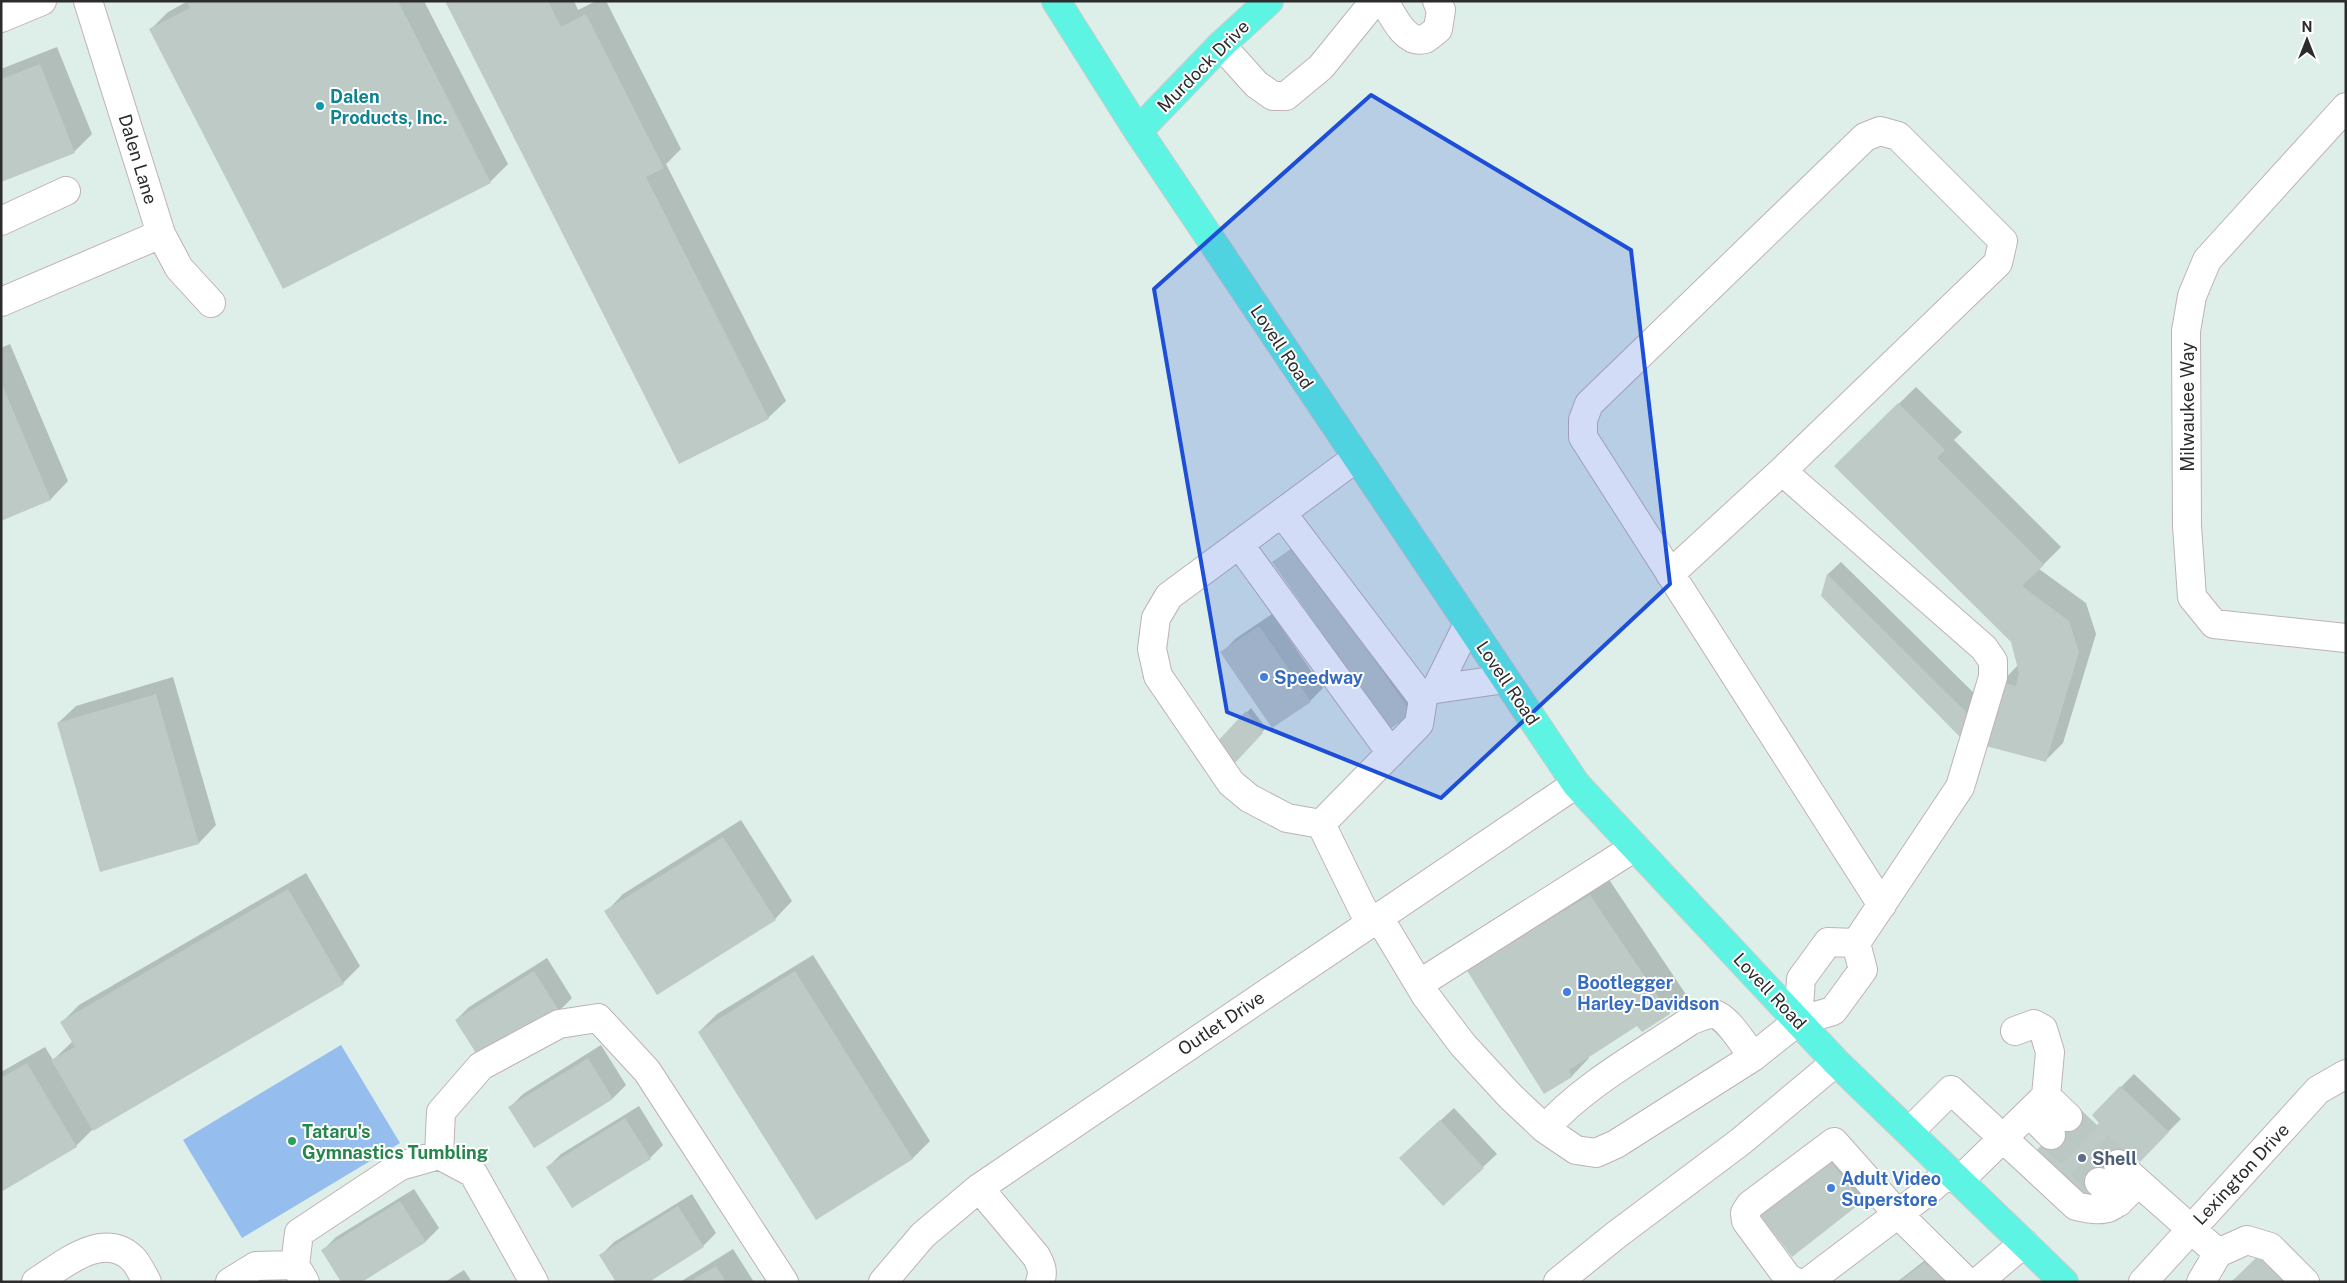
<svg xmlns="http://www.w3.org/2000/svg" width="2347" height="1283" viewBox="0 0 2347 1283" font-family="'Public Sans',sans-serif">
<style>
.pitch{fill:#95bded}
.shadow{fill:#0003}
.building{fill:#becac6}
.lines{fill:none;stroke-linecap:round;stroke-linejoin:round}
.minor-tunnel{stroke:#bac7c3;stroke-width:28;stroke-dasharray:28 14;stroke-linecap:butt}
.minor-casing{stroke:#c0b2b3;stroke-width:30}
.major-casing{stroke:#ccc;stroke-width:30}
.minor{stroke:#fff;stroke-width:28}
.major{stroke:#5df4e4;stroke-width:28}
.marked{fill:#1d4ed8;fill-opacity:0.2;stroke:#1d4ed8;stroke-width:4;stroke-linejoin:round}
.culture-dot{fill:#0f9aa8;stroke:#fff;stroke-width:2}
.shop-dot{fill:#3f7fe0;stroke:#fff;stroke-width:2}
.leisure-dot{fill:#2e9e5b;stroke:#fff;stroke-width:2}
.service-dot{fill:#5c6f8a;stroke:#fff;stroke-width:2}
.labels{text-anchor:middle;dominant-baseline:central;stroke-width:4;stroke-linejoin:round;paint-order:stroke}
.street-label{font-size:18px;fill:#2c2c2c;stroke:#fff}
.culture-label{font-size:18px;font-weight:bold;fill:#0d838f;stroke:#fff;text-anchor:start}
.shop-label{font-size:18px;font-weight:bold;fill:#366cbe;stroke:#fff;text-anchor:start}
.leisure-label{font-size:18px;font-weight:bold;fill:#27864d;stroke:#fff;text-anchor:start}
.service-label{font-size:18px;font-weight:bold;fill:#4e5e75;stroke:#fff;text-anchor:start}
</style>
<rect width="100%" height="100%" fill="#deeee9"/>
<path class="pitch" d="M 341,1045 L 400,1143 L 242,1238 L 183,1140 Z"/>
<path class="shadow" d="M 188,1 L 424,1 L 508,164 L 490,182 L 150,30 L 168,12 Z
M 446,1 L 574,1 L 578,10 L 596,1 L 606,1 L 681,149 L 666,164 L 786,401 L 768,418 Z
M 57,47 L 92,134 L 74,152 L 1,181 L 1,69 Z
M 10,344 L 68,481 L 51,499 L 1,520 L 1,348 Z
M 1916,387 L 1962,432 L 1954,440 L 2061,547 L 2039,569 L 2086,603 L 2096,634 L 2063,743 L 2045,761 L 2001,683 L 2018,665 L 2012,642 L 1853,449 Z
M 1300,544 L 1415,709 L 1391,727 Z
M 1841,562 L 1981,700 L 1975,725 L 1822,596 L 1828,574 Z
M 1272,614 L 1323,688 L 1310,701 L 1222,653 L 1235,639 Z
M 173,677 L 216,825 L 199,843 L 58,723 L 76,706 Z
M 1251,708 L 1266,728 L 1232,764 L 1216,745 Z
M 741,820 L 792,901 L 775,919 L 606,912 L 623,894 Z
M 306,873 L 360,966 L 343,983 L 93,1129 L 76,1146 L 1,1191 L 1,1072 L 45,1047 L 53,1060 L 73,1041 L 62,1022 L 79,1005 Z
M 1608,878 L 1687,996 L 1669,1013 L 1637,1024 L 1588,1056 L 1589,1058 L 1572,1076 L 1544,1093 L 1467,969 Z
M 813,955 L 930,1141 L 912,1159 L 699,1032 L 717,1014 Z
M 547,958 L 572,998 L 559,1011 L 456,1020 L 469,1007 Z
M 601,1045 L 626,1085 L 613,1098 L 535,1146 L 510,1107 L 523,1094 Z
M 2134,1074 L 2181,1119 L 2140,1160 L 2129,1150 L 2084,1197 L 2074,1113 L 2093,1131 L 2101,1123 L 2093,1115 Z
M 639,1106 L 663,1145 L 650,1158 L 548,1167 L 561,1154 Z
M 1454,1108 L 1497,1154 L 1443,1204 L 1414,1145 Z
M 1845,1150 L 1874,1188 L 1861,1201 L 1762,1215 L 1775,1202 Z
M 414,1189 L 439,1228 L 426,1241 L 360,1282 L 323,1250 L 336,1237 Z
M 692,1194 L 716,1233 L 703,1246 L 601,1255 L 614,1242 Z
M 733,1249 L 754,1282 L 680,1282 Z
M 1938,1250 L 1959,1282 L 1897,1282 Z
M 464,1270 L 472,1282 L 445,1282 Z"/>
<path class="building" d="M 187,1 L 398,1 L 491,183 L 283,289 L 149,29 L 190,8 Z
M 445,1 L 548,1 L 561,27 L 586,14 L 664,168 L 646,177 L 769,419 L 679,464 Z
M 40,64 L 75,153 L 1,182 L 1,79 Z
M 1,382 L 51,500 L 1,521 Z
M 1898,403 L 1945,450 L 1937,458 L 2044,565 L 2022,586 L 2069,621 L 2079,652 L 2046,762 L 1986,746 L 2000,682 L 2016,686 L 2019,673 L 2011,642 L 1834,466 Z
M 1295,546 L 1412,714 L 1390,729 L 1272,562 Z
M 1827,574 L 1968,714 L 1962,739 L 1821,596 Z
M 1259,626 L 1311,702 L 1272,728 L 1220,652 Z
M 156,694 L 199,844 L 100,872 L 57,723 Z
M 1246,711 L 1263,733 L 1232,766 L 1215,744 Z
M 723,837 L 776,920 L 657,995 L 604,911 Z
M 288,889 L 344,984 L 93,1131 L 51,1060 L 75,1047 L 60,1022 Z
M 1590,895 L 1670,1014 L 1642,1032 L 1637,1026 L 1569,1070 L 1572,1077 L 1544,1094 L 1466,969 Z
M 534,971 L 560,1012 L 481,1061 L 455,1020 Z
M 795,971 L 913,1159 L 816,1220 L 698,1032 Z
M 588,1058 L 613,1099 L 534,1148 L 508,1107 Z
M 27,1063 L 77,1147 L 1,1192 L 1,1078 Z
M 2120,1086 L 2169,1132 L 2140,1162 L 2129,1151 L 2084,1199 L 2035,1152 L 2069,1116 L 2088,1134 L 2099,1123 L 2092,1115 Z
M 625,1118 L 651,1159 L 572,1208 L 546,1167 Z
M 1440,1120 L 1484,1168 L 1443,1206 L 1399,1158 Z
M 1831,1162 L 1862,1202 L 1792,1257 L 1760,1215 Z
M 400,1201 L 426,1242 L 362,1282 L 341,1282 L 321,1250 Z
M 678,1206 L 704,1247 L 649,1282 L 616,1282 L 599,1255 Z
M 2260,1254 L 2292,1282 L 2231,1282 Z
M 1935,1260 L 1952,1282 L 1899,1282 L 1925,1262 L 1927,1266 Z
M 716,1266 L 726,1282 L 689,1282 Z"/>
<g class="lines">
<path class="minor-tunnel" d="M 2068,1117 L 2118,1164
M 2051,1135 L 2099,1182"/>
<defs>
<path id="minor" d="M 88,1 L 161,234 L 179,268 L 211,303
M 1384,1 C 1392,14 1405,45 1425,39 C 1429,37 1434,32 1438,29 L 1441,10 L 1437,1
M 1,18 L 42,1
M 1221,45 L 1256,84 L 1273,96 L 1286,96 L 1321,67 L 1368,9 L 1372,1
M 2346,107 L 2207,260 L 2192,296 L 2186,331 L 2187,526 L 2192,597 L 2214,624 L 2346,638
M 1,221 L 66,191
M 1,302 L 161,234
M 1356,458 L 1169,596 L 1156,618 L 1152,649 L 1158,676 L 1231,783 L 1249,798 L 1287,818 L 1321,824 L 1369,922
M 1282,513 L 1423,699 L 1419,724 L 1321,824
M 1239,544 L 1391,753
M 1670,574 L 1782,471
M 1468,624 L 1436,689 L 1505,679
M 1378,916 L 1426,996 L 1463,1045 L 1510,1096 L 1545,1129 L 1576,1150 L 1596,1153 L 1616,1144 L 1753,1057 L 1798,1021
M 1828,942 L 1856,943 L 1863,970 L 1833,1011 L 1798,1021 L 1801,979 Z
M 1856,943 L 1960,787 L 1993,677 L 1993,661 L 1984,648 L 1782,471 L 1998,263 L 2003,241 L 1898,136 L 1880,131 L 1865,137 L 1589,404 L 1583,420 L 1583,437 L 1882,905
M 1419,984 L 1635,847
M 2046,1096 L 2068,1117
M 2029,1113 L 2051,1135
M 1545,1129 C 1582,1086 1643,1053 1690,1021 C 1697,1018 1705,1014 1713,1014 C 1726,1015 1745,1046 1753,1057
M 1909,1132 L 1951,1090 L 2076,1206 C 2111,1215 2115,1206 2138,1182 L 2218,1253 L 2201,1282
M 439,1155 L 441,1112 L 481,1066 L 559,1024 L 598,1018 L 647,1071 L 784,1282
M 2118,1164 L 2138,1182
M 1959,1181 L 2046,1096 L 2050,1052 L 2043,1029 L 2034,1024 L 2015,1031
M 2099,1182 L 2119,1202
M 979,1188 L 1036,1256 C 1041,1265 1044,1272 1040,1282
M 2218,1253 L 2247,1240 L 2270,1247 L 2305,1282
M 36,1282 C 62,1266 103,1229 133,1259 C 138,1264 143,1275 147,1282
M 230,1282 L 256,1266 L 295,1265
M 305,1282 L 295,1265 L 299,1233 L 400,1166 L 439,1155 L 473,1173 L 534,1282
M 883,1282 L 923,1235 L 979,1188 L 1576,784
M 1558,1282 L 1616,1235 L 1740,1142 L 1836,1062
M 1796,1282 L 1788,1278 L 1746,1221 L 1745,1213 L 1750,1205 L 1834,1142 L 1897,1213 L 1967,1282
M 1808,1282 L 1923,1195 L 1950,1172
M 1978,1282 L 2024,1243
M 2143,1282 L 2318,1090 L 2346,1074"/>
<path id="major" d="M 1056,1 L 1138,131 L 1576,784 L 1836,1062 L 2064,1282
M 1138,131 L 1221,45 L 1269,1"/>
</defs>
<use href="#minor" class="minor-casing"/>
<use href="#major" class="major-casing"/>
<use href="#minor" class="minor"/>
<use href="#major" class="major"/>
</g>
<path class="marked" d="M 1371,95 L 1631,250 L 1670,584 L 1441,798 L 1227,712 L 1154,289 Z"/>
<circle class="culture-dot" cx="320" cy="106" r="5"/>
<g class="shop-dot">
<circle cx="1264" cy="677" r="5"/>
<circle cx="1567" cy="992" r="5"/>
<circle cx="1831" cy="1188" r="5"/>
</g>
<circle class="leisure-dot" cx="292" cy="1141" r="5"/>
<circle class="service-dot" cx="2082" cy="1158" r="5"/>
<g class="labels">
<g class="street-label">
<text transform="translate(1203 66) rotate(-45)">Murdock Drive</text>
<text transform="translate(138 159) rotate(73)">Dalen Lane</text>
<text transform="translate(1282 347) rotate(56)">Lovell Road</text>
<text transform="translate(2187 407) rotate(-90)">Milwaukee Way</text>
<text transform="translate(1508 683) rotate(56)">Lovell Road</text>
<text transform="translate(1770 991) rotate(47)">Lovell Road</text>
<text transform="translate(1221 1023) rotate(-34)">Outlet Drive</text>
<text transform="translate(2241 1174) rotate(-47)">Lexington Drive</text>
</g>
<g class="culture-label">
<text x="330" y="96">Dalen<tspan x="330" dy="21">Products, Inc.</tspan></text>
</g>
<g class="shop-label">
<text x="1274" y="677">Speedway</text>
<text x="1577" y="982">Bootlegger<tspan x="1577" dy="21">Harley-Davidson</tspan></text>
<text x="1841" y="1178">Adult Video<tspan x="1841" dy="21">Superstore</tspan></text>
</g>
<g class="leisure-label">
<text x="302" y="1131">Tataru's<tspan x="302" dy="21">Gymnastics Tumbling</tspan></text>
</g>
<g class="service-label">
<text x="2092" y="1158">Shell</text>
</g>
</g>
<rect width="2347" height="1283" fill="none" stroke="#2c2c2c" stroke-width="5"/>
<g transform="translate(2307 40)" stroke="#ffffff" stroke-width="4" paint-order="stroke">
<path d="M0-4L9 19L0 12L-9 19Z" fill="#2c2c2c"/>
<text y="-8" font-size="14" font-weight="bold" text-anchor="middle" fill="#2c2c2c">N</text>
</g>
</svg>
